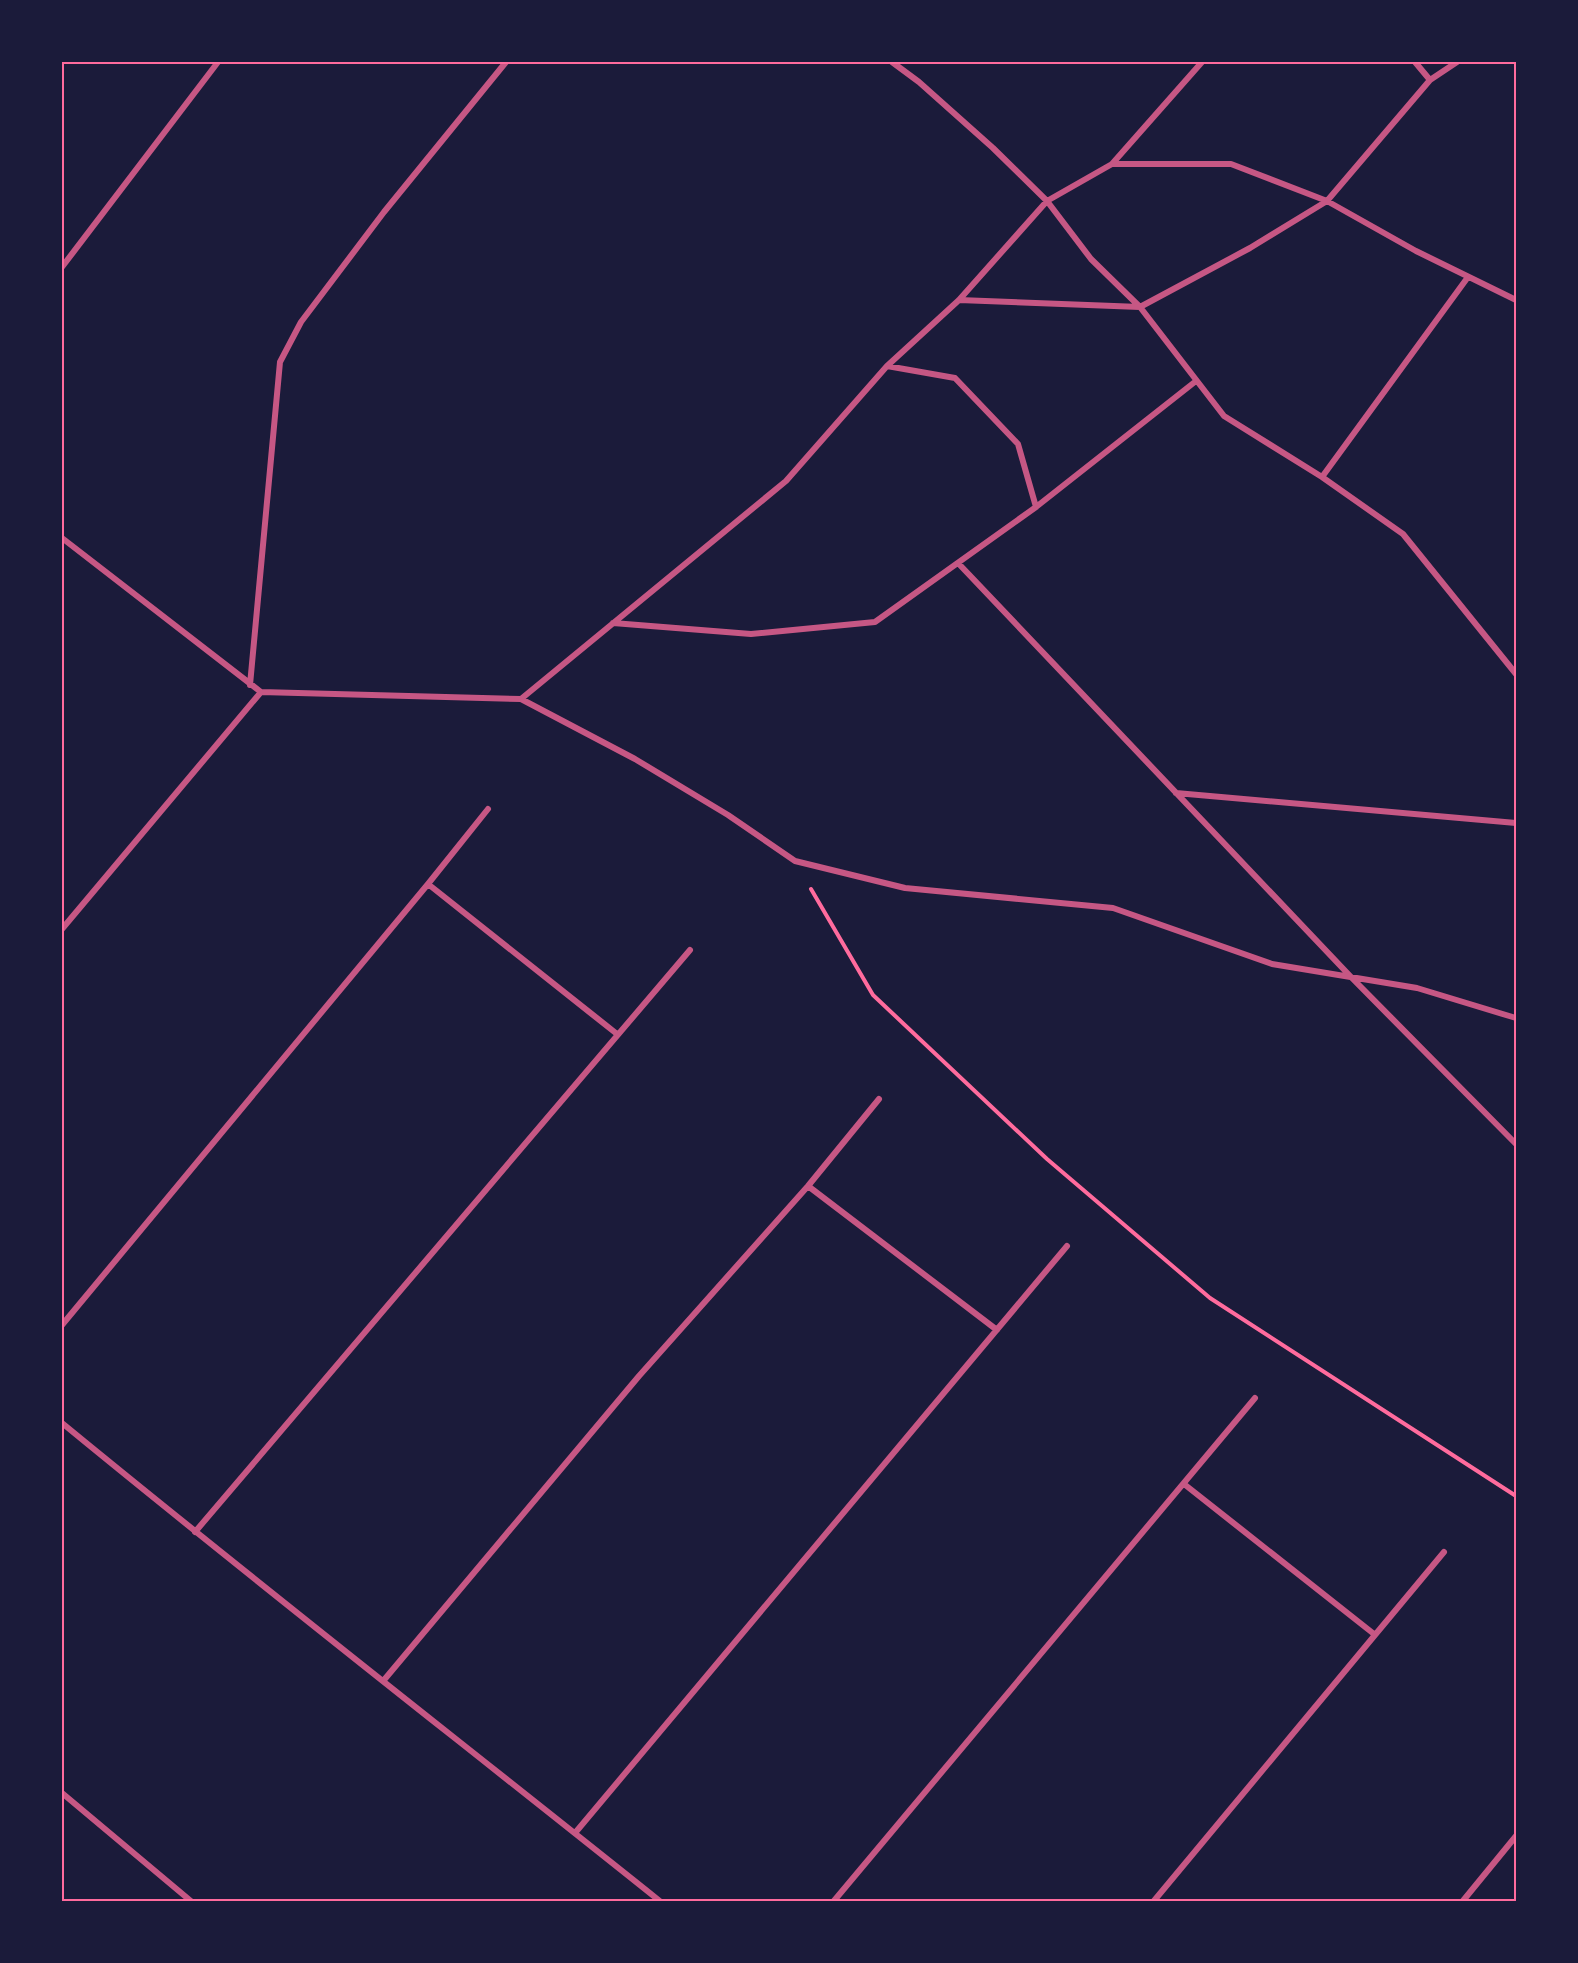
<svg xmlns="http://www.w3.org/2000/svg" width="1578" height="1963" viewBox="0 0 1578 1963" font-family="Ubuntu,sans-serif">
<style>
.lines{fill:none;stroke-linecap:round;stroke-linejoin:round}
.path{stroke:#ff6b9d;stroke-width:4}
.minor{stroke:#c65784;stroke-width:6}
.neatline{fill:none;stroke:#ff6b9d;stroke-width:2}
</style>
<rect width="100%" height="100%" fill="#1b1b3a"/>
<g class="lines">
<path class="path" d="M 811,889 L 873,995 L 1047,1159 L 1210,1298 L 1516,1496"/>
<path class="minor" d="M 892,62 L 919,82 L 993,148 L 1047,201 L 1091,259 L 1140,307 L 1224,416 L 1322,477 L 1403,534 L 1516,674
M 1415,62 L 1430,80
M 1112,164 L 1231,164 L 1327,201 L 1416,251 L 1516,300
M 62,267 L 218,62
M 959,300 L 1140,307 L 1250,248 L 1327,201 L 1430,80 L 1457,62
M 887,366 L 955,378 L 1018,444 L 1036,507
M 1322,477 L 1468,277
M 62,538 L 261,692
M 958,563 L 1351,977 L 1516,1144
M 613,623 L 751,634 L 875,622 L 1036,507 L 1196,381
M 250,685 L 280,362 L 301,322 L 384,212 L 506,62
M 261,692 L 521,699 L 635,759 L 728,815 L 795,861 L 905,888 L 1113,908 L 1272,964 L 1417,988 L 1516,1018
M 521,699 L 786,481 L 887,366 L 959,300 L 1047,201 L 1112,164 L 1202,62
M 1176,793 L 1516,823
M 428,884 L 617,1034
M 62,929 L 261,692
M 808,1186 L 997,1330
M 62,1325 L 428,884 L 488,809
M 62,1423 C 259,1585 461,1742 661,1902
M 1184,1484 L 1374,1634
M 195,1532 L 690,950
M 384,1680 L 639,1376 L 808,1186 L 879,1099
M 62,1793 L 192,1902
M 575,1833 L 1067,1246
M 833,1902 L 1255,1398
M 1153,1902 L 1444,1552
M 1462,1902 L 1516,1836"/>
</g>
<rect width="1578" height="1963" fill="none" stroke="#1b1b3a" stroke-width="126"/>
<rect x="63" y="63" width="1452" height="1837" class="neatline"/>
</svg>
